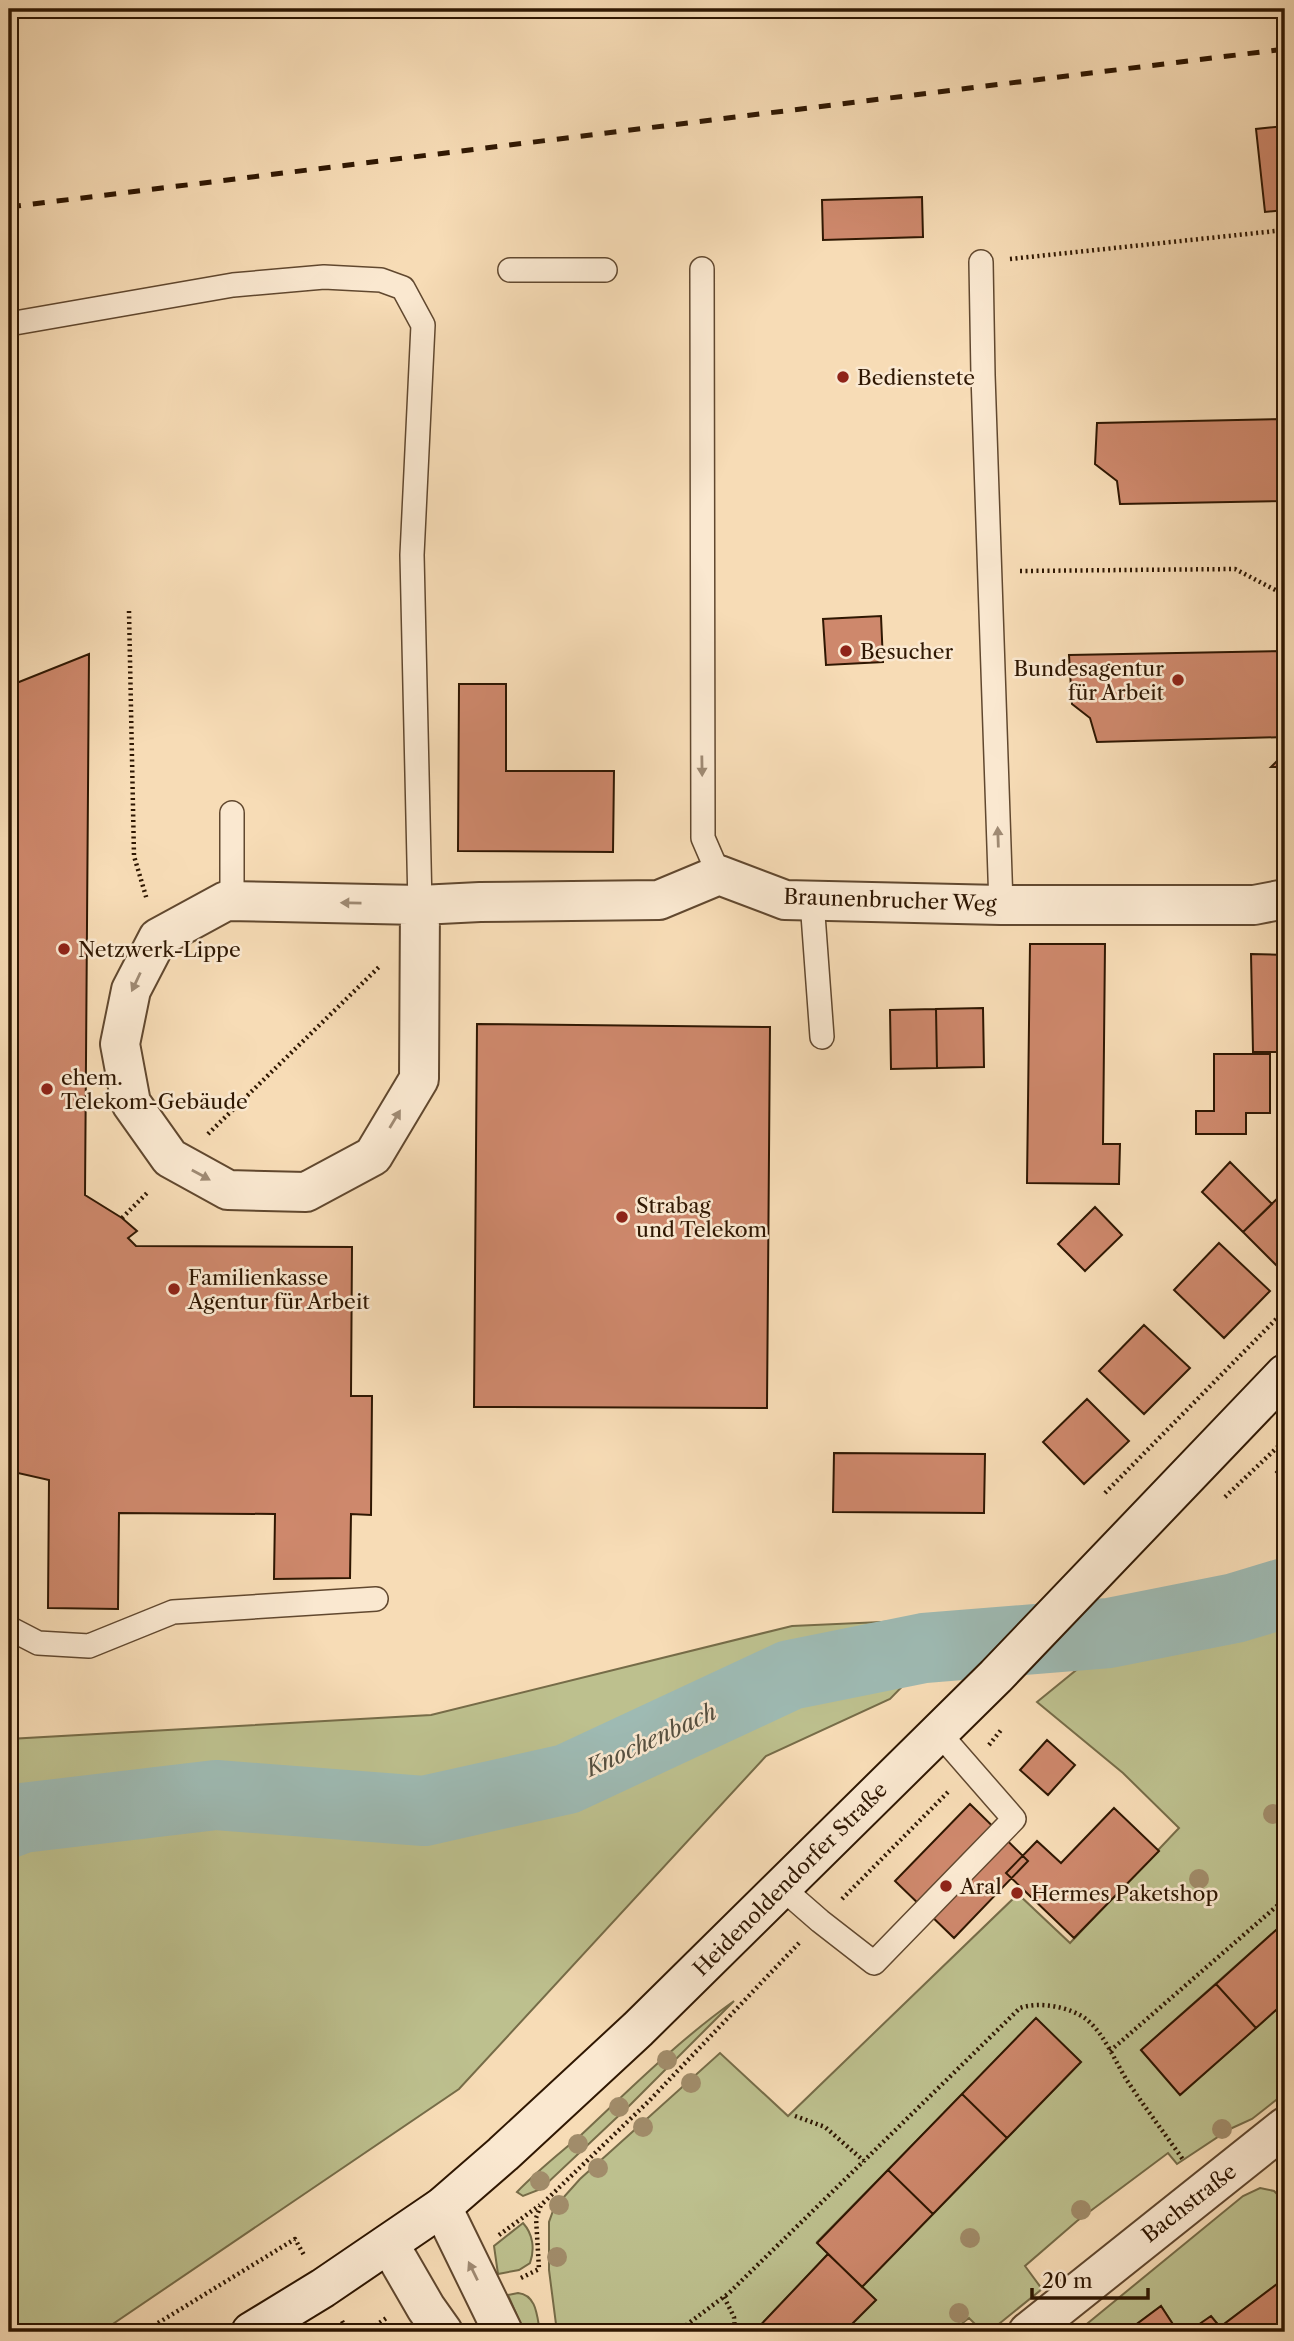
<svg xmlns="http://www.w3.org/2000/svg" width="1294" height="2341" viewBox="0 0 1294 2341" font-family="'Libre Caslon Text',serif">
<style>
.green{fill:#bdc08e;stroke:#766c48;stroke-width:2}
.lines{fill:none;stroke-linecap:round;stroke-linejoin:round}
.river{stroke:#9ebab3;stroke-width:70}
.building{fill:#ce886c;stroke:#2f1702;stroke-width:2}
.lane-casing{stroke:#61482f;stroke-width:26}
.street-casing{stroke:#61482f;stroke-width:42}
.secondary-casing{stroke:#2f1702;stroke-width:42}
.path{stroke:#2f1702;stroke-width:4.5;stroke-dasharray:2 3.5;stroke-linecap:butt}
.lane{stroke:#fae8d0;stroke-width:23}
.street{stroke:#fae8d0;stroke-width:38}
.secondary{stroke:#fae8d0;stroke-width:38}
.rail{stroke:#2f1702;stroke-width:5;stroke-dasharray:12 12;stroke-linecap:butt}
.tree{fill:#a18c6a}
.oneway{fill:#9f8a73}
.poi-dot{fill:#8f2418;stroke:#fae8d0;stroke-width:2.5}
.labels{text-anchor:middle;dominant-baseline:central;stroke-width:5;stroke-linejoin:round;paint-order:stroke}
.poi-label{font-size:21px;fill:#2f1702;stroke:#fae8d0;text-anchor:start}
.street-label{font-size:21px;fill:#2f1702;stroke:#fae8d0}
.water-label{font-size:23px;font-style:italic;fill:#565040;stroke:#fae8d0}
</style>
<rect width="100%" height="100%" fill="#f7dcb6"/>
<filter id="stains"><feTurbulence type="fractalNoise" baseFrequency=".00286" numOctaves="4"/><feColorMatrix values="0 0 0 0 .2 0 0 0 0 .09 0 0 0 0 .02 0 0 0 .5 -.17"/></filter>
<radialGradient id="worn" r=".72"><stop offset=".6" stop-color="#630" stop-opacity="0"/><stop offset="1" stop-color="#630" stop-opacity=".3"/></radialGradient>
<path class="green" d="M 969,1618 L 890,1699 L 766,1756 L 459,2089 L 101,2332 L 9,2332 L 9,1739 L 431,1715 L 792,1626 Z
M 1285,1628 L 1285,1922 L 1141,2050 L 1181,2094 L 1285,2002 L 1285,2093 L 1252,2119 L 1230,2129 L 1177,2164 L 1168,2153 L 1077,2221 L 1025,2266 L 1042,2289 L 989,2332 L 983,2332 L 969,2318 L 951,2332 L 844,2332 L 876,2300 L 862,2287 L 1081,2062 L 1036,2019 L 817,2242 L 828,2254 L 754,2332 L 557,2332 L 549,2270 L 549,2222 L 554,2208 L 580,2179 L 720,2053 L 788,2116 L 1018,1894 L 1070,1943 L 1179,1828 L 1123,1773 L 1037,1702 L 1080,1667 L 1255,1630 Z
M 734,2001 L 629,2106 L 541,2189 L 523,2196 L 517,2192 C 537,2171 559,2154 581,2135 C 631,2088 678,2041 734,2001 Z
M 1260,2188 L 1274,2191 L 1285,2202 L 1285,2278 L 1220,2327 L 1211,2316 L 1188,2332 L 1178,2332 L 1161,2306 L 1126,2332 L 1077,2332 L 1243,2196 Z
M 523,2223 C 533,2234 535,2249 530,2263 L 519,2270 L 498,2274 L 494,2246 Z
M 518,2293 C 537,2295 537,2317 540,2332 L 524,2332 L 508,2295 Z"/>
<g class="lines">
<path class="river" d="M 9,1823 L 22,1818 L 216,1795 L 424,1811 L 567,1779 L 790,1675 L 924,1648 L 1109,1633 L 1235,1608 L 1285,1593"/>
</g>
<path class="building" d="M 1285,126 L 1285,210 L 1265,212 L 1256,129 Z
M 922,197 L 923,237 L 823,240 L 822,200 Z
M 1285,419 L 1285,501 L 1120,504 L 1117,481 L 1095,464 L 1097,423 Z
M 881,616 L 883,662 L 826,665 L 823,619 Z
M 1285,651 L 1285,737 L 1097,742 L 1090,718 L 1072,704 L 1069,655 Z
M 89,654 L 85,1195 L 122,1218 L 137,1231 L 128,1238 L 136,1246 L 352,1247 L 351,1396 L 372,1396 L 371,1515 L 351,1514 L 350,1578 L 274,1579 L 275,1514 L 119,1513 L 118,1609 L 48,1608 L 49,1480 L 9,1471 L 9,983 L 11,983 L 13,827 L 9,827 L 9,686 Z
M 459,684 L 506,684 L 506,771 L 614,771 L 613,852 L 458,851 Z
M 1285,753 L 1285,767 L 1271,767 Z
M 9,871 L 12,871 L 12,923 L 9,923 Z
M 1030,944 L 1105,944 L 1103,1144 L 1120,1144 L 1119,1184 L 1027,1183 Z
M 1251,954 L 1285,955 L 1285,1052 L 1253,1052 Z
M 983,1008 L 984,1067 L 937,1068 L 936,1009 Z
M 936,1009 L 937,1068 L 891,1069 L 890,1010 Z
M 477,1024 L 770,1027 L 767,1408 L 474,1407 Z
M 1214,1054 L 1270,1054 L 1270,1113 L 1246,1113 L 1246,1134 L 1196,1134 L 1196,1111 L 1214,1111 Z
M 1230,1162 L 1272,1204 L 1243,1232 L 1202,1192 Z
M 1283,1193 L 1285,1195 L 1285,1274 L 1243,1232 Z
M 1095,1207 L 1122,1235 L 1085,1271 L 1058,1244 Z
M 1219,1243 L 1270,1291 L 1224,1338 L 1174,1290 Z
M 1144,1325 L 1190,1368 L 1144,1414 L 1099,1371 Z
M 1087,1399 L 1129,1441 L 1084,1484 L 1043,1442 Z
M 834,1453 L 985,1454 L 984,1513 L 833,1512 Z
M 1285,1463 L 1285,1481 L 1276,1472 Z
M 1047,1740 L 1075,1765 L 1048,1795 L 1020,1770 Z
M 970,1804 L 1028,1861 L 954,1938 L 895,1881 Z
M 1114,1808 L 1159,1851 L 1074,1938 L 1006,1873 L 1037,1841 L 1061,1863 Z
M 1285,1922 L 1285,2002 L 1256,2028 L 1216,1984 Z
M 1216,1984 L 1256,2028 L 1180,2095 L 1141,2050 Z
M 1036,2018 L 1081,2062 L 1007,2138 L 962,2094 Z
M 962,2094 L 1007,2138 L 933,2214 L 888,2170 Z
M 888,2170 L 933,2214 L 862,2287 L 817,2243 Z
M 828,2254 L 876,2300 L 844,2332 L 754,2332 Z
M 1285,2278 L 1285,2332 L 1188,2332 L 1211,2316 L 1220,2327 Z
M 1161,2306 L 1178,2332 L 1126,2332 Z"/>
<g class="lines">
<defs>
<path id="lane" d="M 981,262 L 983,375 L 1001,905
M 702,269 L 703,838 L 719,875
M 510,270 L 605,270
M 9,324 L 233,285 L 324,277 L 381,280 L 403,288 L 423,325 L 412,555 L 420,905
M 232,813 L 232,901
M 812,901 L 822,1037
M 9,1628 L 38,1643 L 89,1646 L 173,1612 L 376,1599
M 781,1887 L 820,1921 L 874,1963 L 1014,1819 L 939,1733"/>
<path id="street" d="M 420,905 L 419,1079 L 373,1156 L 306,1192 L 228,1190 L 170,1158 L 131,1103 L 120,1044 L 131,990 L 158,938 L 226,901 L 420,905 L 480,902 L 659,900 L 719,875 L 785,900 L 1001,905 L 1254,905 L 1285,899
M 442,2207 L 503,2332
M 389,2244 L 426,2308 L 443,2332
M 1028,2332 L 1285,2127"/>
<path id="secondary" d="M 251,2332 L 323,2288 L 442,2207 L 503,2154 L 638,2029 L 996,1676 L 1285,1374"/>
</defs>
<use href="#lane" class="lane-casing"/>
<use href="#street" class="street-casing"/>
<use href="#secondary" class="secondary-casing"/>
<path class="path" d="M 1010,259 L 1285,230
M 1020,571 L 1235,569 L 1285,595
M 129,611 L 134,856 L 147,900
M 208,1134 L 380,966
M 122,1218 L 149,1191
M 1105,1493 L 1285,1310
M 1225,1497 L 1285,1440
M 989,1745 L 1001,1730
M 842,1899 L 949,1791
M 1110,2051 L 1285,1899
M 795,2116 L 825,2127 L 864,2161
M 499,2235 L 540,2205
M 521,2278 L 539,2269 L 536,2218 L 541,2205 L 650,2100 L 799,1943
M 724,2297 L 734,2317 L 735,2332
M 342,2321 L 348,2332
M 158,2323 L 295,2239 L 304,2255
M 366,2332 L 388,2317
M 677,2332 L 729,2293 L 1020,2008 C 1040,2001 1070,2007 1086,2019 C 1105,2034 1115,2062 1128,2082 C 1146,2109 1165,2134 1184,2161"/>
<use href="#lane" class="lane"/>
<use href="#street" class="street"/>
<use href="#secondary" class="secondary"/>
<path class="rail" d="M 9,207 L 1285,49"/>
</g>
<g class="tree">
<circle cx="1273" cy="1814" r="10"/>
<circle cx="1199" cy="1879" r="10"/>
<circle cx="667" cy="2060" r="10"/>
<circle cx="691" cy="2083" r="10"/>
<circle cx="619" cy="2107" r="10"/>
<circle cx="643" cy="2127" r="10"/>
<circle cx="1222" cy="2129" r="10"/>
<circle cx="578" cy="2144" r="10"/>
<circle cx="598" cy="2168" r="10"/>
<circle cx="540" cy="2181" r="10"/>
<circle cx="559" cy="2205" r="10"/>
<circle cx="1081" cy="2210" r="10"/>
<circle cx="970" cy="2238" r="10"/>
<circle cx="557" cy="2257" r="10"/>
<circle cx="959" cy="2313" r="10"/>
</g>
<defs><path id="oneway-solid" d="M-6-.8H1V-3.2L6.5 0L1 3.2V.8H-6Z" transform="scale(1.75)"/></defs>
<g class="oneway">
<use href="#oneway-solid" transform="translate(702 766) rotate(89)"/>
<use href="#oneway-solid" transform="translate(998 837) rotate(-92)"/>
<use href="#oneway-solid" transform="translate(351 903) rotate(-179)"/>
<use href="#oneway-solid" transform="translate(136 982) rotate(115)"/>
<use href="#oneway-solid" transform="translate(395 1119) rotate(-59)"/>
<use href="#oneway-solid" transform="translate(201 1175) rotate(29)"/>
<use href="#oneway-solid" transform="translate(473 2271) rotate(-116)"/>
</g>
<g class="poi-dot">
<circle cx="843" cy="377" r="7"/>
<circle cx="846" cy="651" r="7"/>
<circle cx="1178" cy="680" r="7"/>
<circle cx="64" cy="949" r="7"/>
<circle cx="47" cy="1089" r="7"/>
<circle cx="622" cy="1217" r="7"/>
<circle cx="174" cy="1289" r="7"/>
<circle cx="946" cy="1886" r="7"/>
<circle cx="1017" cy="1893" r="7"/>
</g>
<g class="labels">
<g class="poi-label">
<text x="857" y="377">Bedienstete</text>
<text x="860" y="651">Besucher</text>
<text x="1164" y="668" text-anchor="end">Bundesagentur<tspan x="1164" dy="24">für Arbeit</tspan></text>
<text x="78" y="949">Netzwerk-Lippe</text>
<text x="61" y="1077">ehem.<tspan x="61" dy="24">Telekom-Gebäude</tspan></text>
<text x="636" y="1205">Strabag<tspan x="636" dy="24">und Telekom</tspan></text>
<text x="188" y="1277">Familienkasse<tspan x="188" dy="24">Agentur für Arbeit</tspan></text>
<text x="960" y="1886">Aral</text>
<text x="1031" y="1893">Hermes Paketshop</text>
</g>
<g class="street-label">
<text transform="translate(890 900) rotate(2)">Braunenbrucher Weg</text>
<text transform="translate(790 1879) rotate(-45)">Heidenoldendorfer Straße</text>
<text transform="translate(1189 2203) rotate(-38)">Bachstraße</text>
</g>
<g class="water-label">
<text transform="translate(651 1740) rotate(-25)">Knochenbach</text>
</g>
</g>
<rect width="1294" height="2341" fill="none" stroke="#f7dcb6" stroke-width="35"/>
<rect x="10" y="10" width="1273" height="2320" fill="none" stroke="#2f1702" stroke-width="3.5"/>
<rect x="18" y="18" width="1259" height="2306" fill="none" stroke="#2f1702" stroke-width="2"/>
<path d="M1032 2288v10h116v-10" fill="none" stroke="#2f1702" stroke-width="3.5"/>
<text x="1042" y="2288" font-size="21" fill="#2f1702" stroke="#fae8d0" stroke-width="5" paint-order="stroke">20 m</text>
<rect width="100%" height="100%" filter="url(#stains)"/>
<rect width="100%" height="100%" fill="url(#worn)"/>
</svg>
